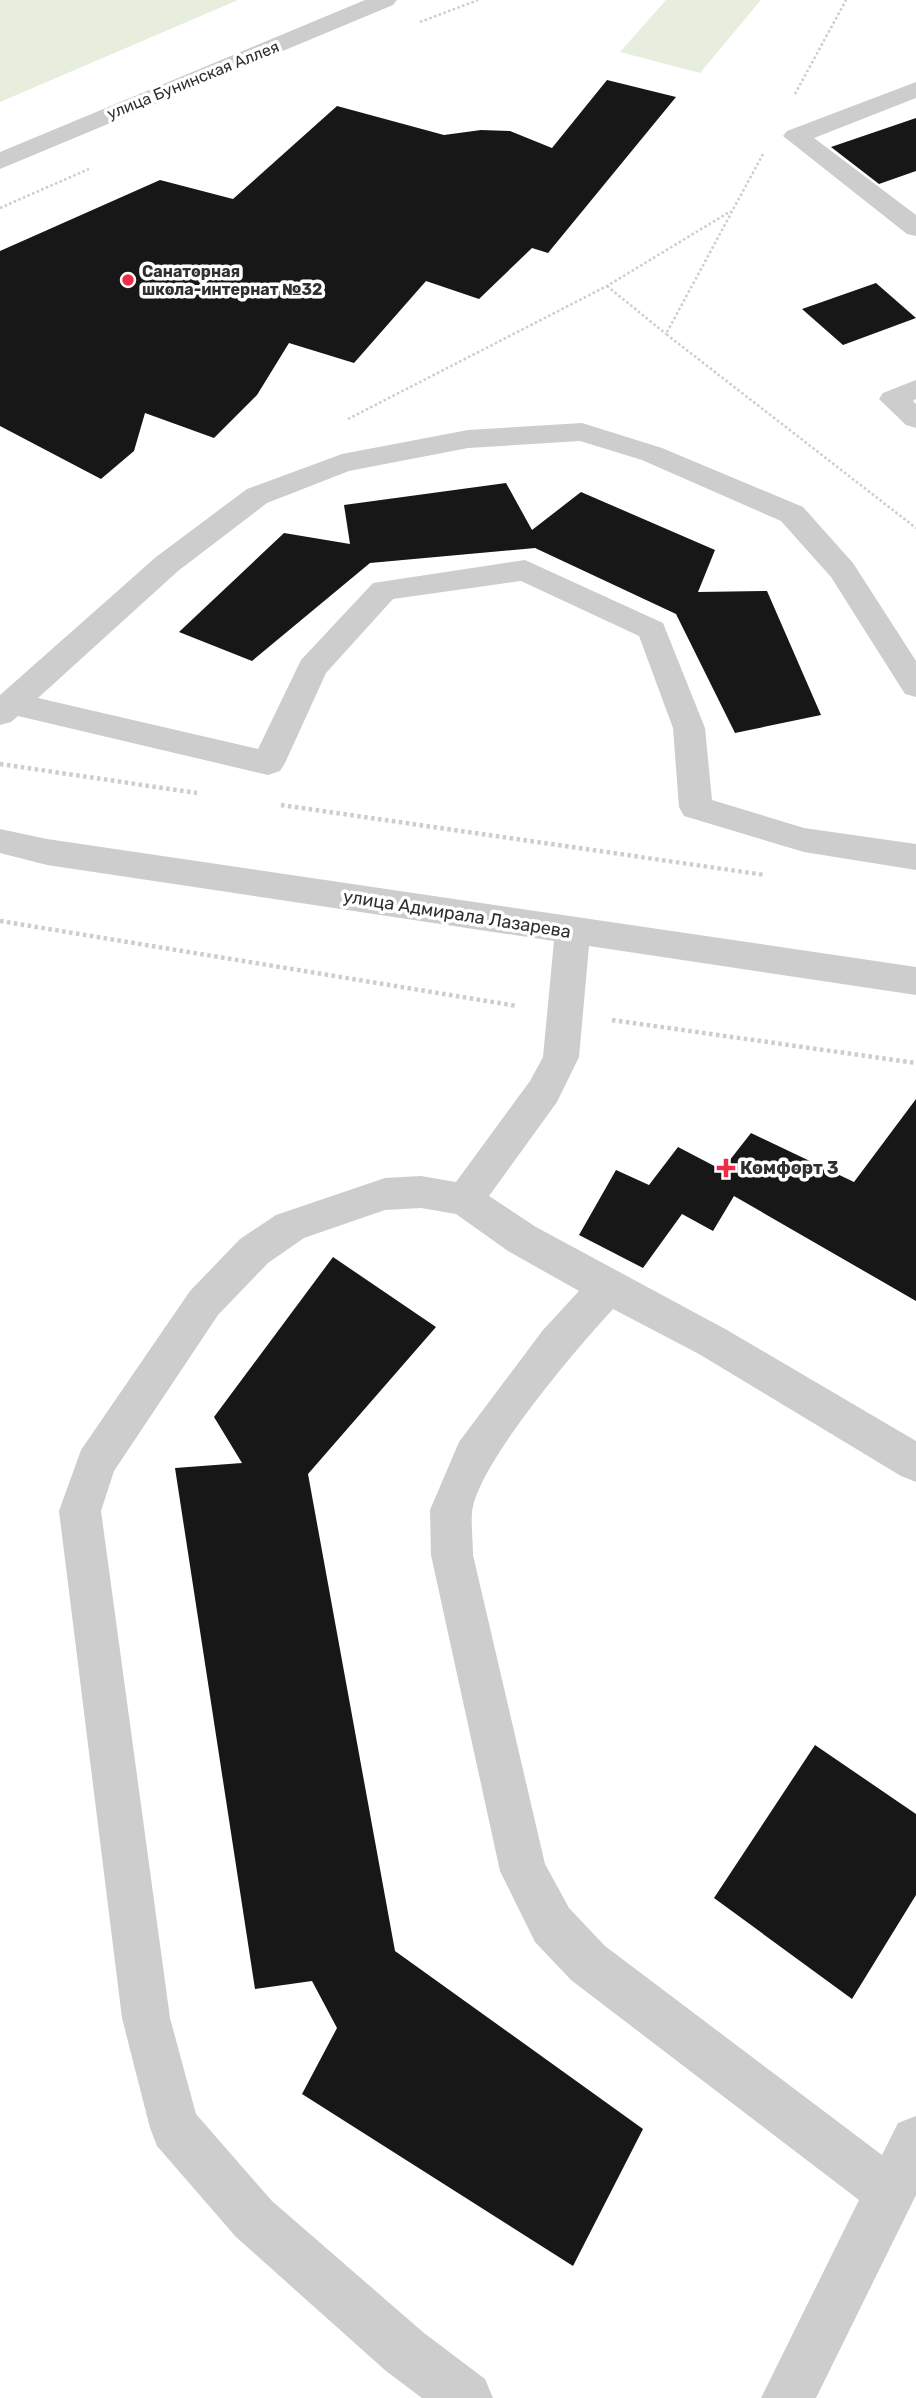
<svg xmlns="http://www.w3.org/2000/svg" width="916" height="2398" viewBox="0 0 916 2398" font-family="Rubik,sans-serif">
<style>
.green{fill:#e7eede}
.building{fill:#171717}
.lines{fill:none;stroke-linecap:round;stroke-linejoin:round}
.path-far1{stroke:#cdcdcd;stroke-width:2.5;stroke-dasharray:2.5 2.5;stroke-linecap:butt}
.path{stroke:#cdcdcd;stroke-width:4.5;stroke-dasharray:3.5 3.5;stroke-linecap:butt}
.minor{fill:#cdcdcd;fill-rule:evenodd}
.poi-dot{fill:#ee2c45;stroke:#fff;stroke-width:2.5}
.labels{text-anchor:middle;dominant-baseline:central;stroke-width:7;stroke-linejoin:round;paint-order:stroke}
.far-street-label{font-size:16px;fill:#303030;stroke:#fff}
.far-poi-label{font-size:16px;font-weight:bold;fill:#303030;stroke:#fff;text-anchor:start}
.street-label{font-size:18px;fill:#303030;stroke:#fff}
.poi-label{font-size:18px;font-weight:bold;fill:#303030;stroke:#fff;text-anchor:start}
</style>
<rect width="100%" height="100%" fill="#fff"/>
<path class="green" d="M 0,0 L 238,0 L 0,102 Z
M 666,0 L 761,0 L 700,73 L 620,52 Z"/>
<path class="building" d="M 607,80 L 676,97 L 548,253 L 532,248 L 479,299 L 426,281 L 354,363 L 289,343 L 257,395 L 214,438 L 145,413 L 134,451 L 101,479 L 0,426 L 0,251 L 160,180 L 233,199 L 337,106 L 444,135 L 481,130 L 510,131 L 552,148 Z
M 916,118 L 916,171 L 879,184 L 831,147 Z
M 876,283 L 916,318 L 843,345 L 802,309 Z
M 506,483 L 532,530 L 581,492 L 715,550 L 698,592 L 767,591 L 821,715 L 735,733 L 676,614 L 535,548 L 370,563 L 252,661 L 179,632 L 284,533 L 350,544 L 344,505 Z
M 916,1099 L 916,1301 L 734,1196 L 713,1231 L 682,1214 L 643,1268 L 579,1235 L 616,1170 L 649,1185 L 678,1147 L 722,1170 L 751,1133 L 854,1182 Z
M 333,1257 L 436,1327 L 308,1474 L 395,1951 L 643,2129 L 573,2266 L 302,2094 L 337,2028 L 312,1981 L 255,1989 L 175,1468 L 242,1463 L 214,1417 Z
M 815,1745 L 916,1814 L 916,1895 L 852,1999 L 714,1898 Z"/>
<g class="lines">
<path class="path-far1" d="M 420,22 L 478,0
M 795,94 L 846,0
M 763,154 L 666,334 L 916,528
M 0,208 L 89,169
M 607,286 L 666,334
M 348,419 L 607,286 L 731,211"/>
<path class="path" d="M 0,764 L 197,793
M 281,805 L 765,875
M 0,921 L 517,1006
M 612,1020 L 916,1063"/>
<path class="minor" d="M 365,0 L 397,0 L 393,5 L 0,169 L 0,152 Z
M 916,82 L 916,98 L 814,138 L 916,215 L 916,236 L 907,234 L 783,136 L 787,131 Z
M 916,380 L 916,399 L 913,401 L 916,404 L 916,428 L 906,425 L 879,399 L 883,393 Z
M 582,423 L 662,448 L 803,507 L 853,563 L 916,661 L 916,697 L 905,694 L 831,577 L 781,521 L 642,460 L 580,441 L 468,448 L 349,471 L 267,503 L 178,571 L 38,698 L 258,749 L 301,660 L 373,583 L 525,560 L 663,623 L 705,728 L 712,800 L 804,828 L 916,844 L 916,870 L 804,852 L 684,816 L 679,807 L 673,728 L 639,636 L 521,581 L 393,599 L 326,673 L 285,763 L 280,771 L 268,775 L 18,716 L 11,722 L 0,725 L 0,695 L 156,557 L 247,489 L 342,454 L 468,430 Z
M 0,829 L 47,839 L 916,967 L 916,995 L 589,946 L 579,1057 L 557,1102 L 489,1196 L 536,1227 L 727,1330 L 916,1441 L 916,1482 L 901,1476 L 699,1354 L 613,1309 C 578,1347 478,1463 472,1512 C 471,1526 473,1541 473,1555 L 545,1864 L 569,1908 L 605,1946 L 882,2155 L 898,2123 L 916,2116 L 916,2195 L 816,2398 L 761,2398 L 859,2200 L 571,1980 L 535,1942 L 500,1871 L 431,1555 L 430,1510 L 459,1442 L 543,1330 L 579,1291 L 508,1251 L 456,1214 L 421,1208 L 385,1210 L 304,1238 L 268,1263 L 218,1315 L 114,1471 L 101,1511 L 170,2018 L 196,2114 L 272,2201 L 424,2333 L 485,2379 L 493,2398 L 422,2398 L 386,2371 L 236,2237 L 157,2146 L 150,2128 L 122,2018 L 59,1511 L 81,1450 L 190,1291 L 240,1239 L 276,1215 L 385,1178 L 421,1176 L 456,1182 L 530,1081 L 543,1057 L 554,941 L 47,865 L 0,853 Z"/>
</g>
<g class="poi-dot">
<circle cx="128" cy="280" r="7"/>
<path d="M722.5 1157.5h7v7h7v7h-7v7h-7v-7h-7v-7h7z"/>
</g>
<g class="labels">
<g class="far-street-label">
<text transform="translate(193 80) rotate(-22)">улица Бунинская Аллея</text>
</g>
<g class="far-poi-label">
<text x="142" y="271">Санаторная<tspan x="142" dy="18">школа-интернат №32</tspan></text>
</g>
<g class="street-label">
<text transform="translate(457 914) rotate(9)">улица Адмирала Лазарева</text>
</g>
<g class="poi-label">
<text x="740" y="1168">Комфорт 3</text>
</g>
</g>
</svg>
